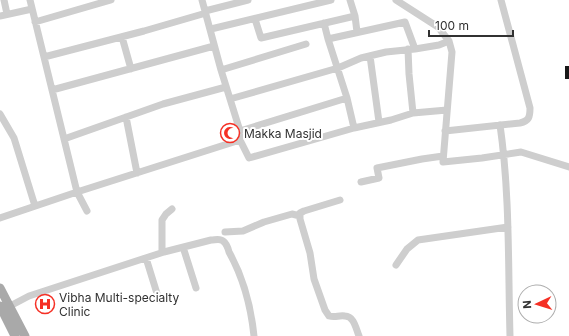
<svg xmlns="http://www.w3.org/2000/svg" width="569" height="336" viewBox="0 0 569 336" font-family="Inter,sans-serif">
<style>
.building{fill:#181818}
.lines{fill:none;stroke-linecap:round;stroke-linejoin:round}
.minor{stroke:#cecece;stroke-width:7}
.major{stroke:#a9a9a9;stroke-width:9}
.labels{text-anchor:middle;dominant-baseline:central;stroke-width:4;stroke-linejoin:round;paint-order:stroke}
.poi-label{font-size:12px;fill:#313131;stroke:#fff;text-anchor:start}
</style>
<rect width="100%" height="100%" fill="#fff"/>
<path class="building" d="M 565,66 L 569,66 L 569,79 L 565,79 Z"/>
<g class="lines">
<path class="minor" d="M 4,0 L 7,14
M 30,0 L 77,192 L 87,211
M 202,0 L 221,70 L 240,131 L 240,140 L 249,158 L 354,128 L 347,98 L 328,39 L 324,23
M 350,0 L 355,16 L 357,32
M 396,0 L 438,27 L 449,41 L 452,52 L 443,162 L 482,158 L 521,152 L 569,167
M 205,11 L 248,0
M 0,16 L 32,9
M 255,19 L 261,38 L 355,16
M 35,22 L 111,0
M 211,29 L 331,0
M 122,37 L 131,69
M 328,39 L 405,22 L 415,49
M 408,49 L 409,74 L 413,113
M 370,56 L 379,122
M 44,57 L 144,31 L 206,13
M 221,70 L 306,44
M 52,90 L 214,46
M 230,99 L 338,68 L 361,58 L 386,52 L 415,49 L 439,45 L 449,41
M 0,114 L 14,138 L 35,206
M 126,117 L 137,173
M 500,125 C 510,194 508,266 510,336
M 354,128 L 391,120 L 413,113 L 447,110
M 240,131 L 347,98
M 445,131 L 520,123 C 529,121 530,117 530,108 L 501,0
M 64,139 L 163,104 L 226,87
M 361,182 L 379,178 L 377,168 L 422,159 L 443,156
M 340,200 L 304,211 L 300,213 L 300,219 L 310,253 L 314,279 L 325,310 L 329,316 C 336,318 338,315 345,316 C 354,316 356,329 359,336
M 0,218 L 77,192 L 240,140
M 225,232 L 243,231 L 264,222 L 292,214 L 300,216
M 183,247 L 196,288
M 162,252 L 162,220 L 166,214 L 172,209
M 146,258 L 159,300
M 396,265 L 407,249 L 418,240 L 508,227
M 10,306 L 29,296 L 164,252 L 211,240 C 215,240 220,238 223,241 C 226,243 228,248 229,252 C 243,277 251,307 254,336"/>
<path class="major" d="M 0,288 L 25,336
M 0,306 L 15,336"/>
</g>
<defs>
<symbol id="mosque-ring" viewBox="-11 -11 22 22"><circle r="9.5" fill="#fff" stroke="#f53025" stroke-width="1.5"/><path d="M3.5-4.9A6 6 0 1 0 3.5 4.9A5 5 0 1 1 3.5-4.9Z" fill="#f53025"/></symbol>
<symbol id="hospital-ring" viewBox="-11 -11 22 22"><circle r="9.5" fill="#fff" stroke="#f53025" stroke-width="1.5"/><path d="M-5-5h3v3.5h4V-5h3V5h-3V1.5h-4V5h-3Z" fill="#f53025"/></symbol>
</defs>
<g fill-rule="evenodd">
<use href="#mosque-ring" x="219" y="122" width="22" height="22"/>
<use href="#hospital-ring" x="34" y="293" width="22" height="22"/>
</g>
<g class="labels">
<g class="poi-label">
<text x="244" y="133">Makka Masjid</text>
<text x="59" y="297">Vibha Multi-specialty<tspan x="59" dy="14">Clinic</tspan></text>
</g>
</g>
<g transform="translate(537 304) rotate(266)"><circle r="19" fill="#ffffff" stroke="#adadad"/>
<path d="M0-3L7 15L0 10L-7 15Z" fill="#f53025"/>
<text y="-6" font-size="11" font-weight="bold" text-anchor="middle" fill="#313131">N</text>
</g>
<path d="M429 30v6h84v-6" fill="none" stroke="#313131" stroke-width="2"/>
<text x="435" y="30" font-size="12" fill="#313131" stroke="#ffffff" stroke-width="3" paint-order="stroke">100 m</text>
</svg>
